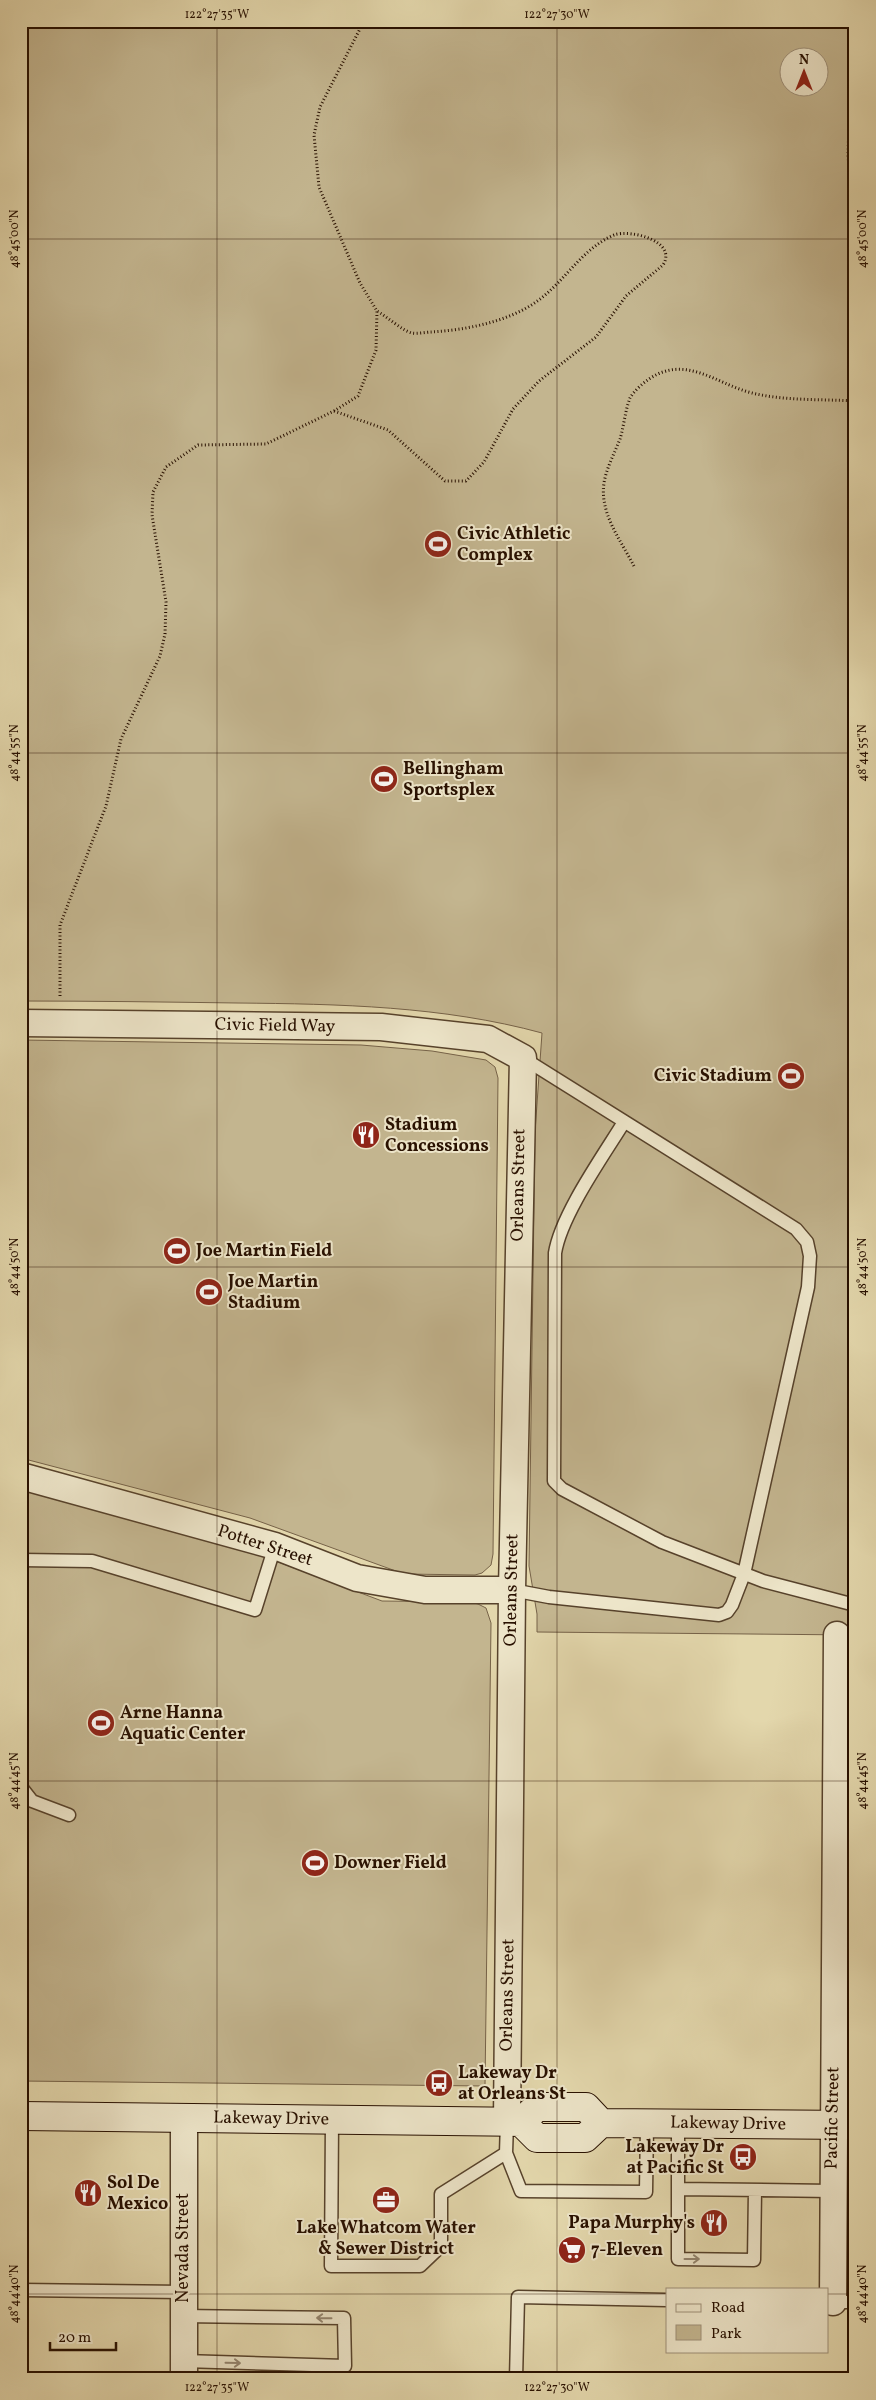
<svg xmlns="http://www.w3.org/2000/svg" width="876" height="2400" viewBox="0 0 876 2400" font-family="Vollkorn,serif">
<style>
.green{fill:#c3b58f;stroke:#766248;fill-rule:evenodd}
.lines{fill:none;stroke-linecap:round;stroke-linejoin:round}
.lane-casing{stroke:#57422b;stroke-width:15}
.street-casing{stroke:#57422b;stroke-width:29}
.secondary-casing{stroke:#281000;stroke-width:30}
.path{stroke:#281000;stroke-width:3;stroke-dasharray:1 2.5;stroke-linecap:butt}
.lane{stroke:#ede5c9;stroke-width:12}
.street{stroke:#ede5c9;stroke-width:26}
.secondary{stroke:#ede5c9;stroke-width:28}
.oneway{stroke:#94856f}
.ticks{fill:none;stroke:#281000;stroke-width:1;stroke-opacity:0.45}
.labels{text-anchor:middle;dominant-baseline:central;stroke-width:4;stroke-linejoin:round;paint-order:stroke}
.poi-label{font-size:18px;font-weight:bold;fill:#281000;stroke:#ede5c9;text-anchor:start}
.street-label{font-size:18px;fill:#281000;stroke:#ede5c9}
.neatline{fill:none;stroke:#281000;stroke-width:2}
.ticks-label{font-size:12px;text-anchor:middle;fill:#281000}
</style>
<rect width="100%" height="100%" fill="#e3d7ac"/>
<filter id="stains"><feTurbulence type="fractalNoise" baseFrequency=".004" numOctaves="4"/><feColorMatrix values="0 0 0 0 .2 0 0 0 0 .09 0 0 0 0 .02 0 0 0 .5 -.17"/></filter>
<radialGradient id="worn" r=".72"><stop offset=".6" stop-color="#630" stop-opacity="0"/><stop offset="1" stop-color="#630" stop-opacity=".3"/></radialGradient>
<path class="green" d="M 21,21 L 855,21 L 855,1635 L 537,1632 L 537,1614 L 529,1566 L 535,1132 L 542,1033 C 443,1006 339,1004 237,1003 C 165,1002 93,1001 21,1001 ZM 788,58 L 818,58 L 818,88 L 788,88 Z
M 21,1040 L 361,1045 L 432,1051 L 486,1060 L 495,1067 L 498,1078 L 493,1554 L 491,1565 L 482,1573 L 475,1575 L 404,1574 L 250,1518 L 21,1458 Z
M 21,1488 L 257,1554 L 382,1601 L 470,1602 L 478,1604 L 486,1608 L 491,1623 L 485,2086 L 21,2081 Z"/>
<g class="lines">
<defs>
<path id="lane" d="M 624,1122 C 603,1156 561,1215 555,1253 L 554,1481 L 562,1489 L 662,1542 L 763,1581 L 855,1605
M 21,1560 L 92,1561 L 255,1610 L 275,1546
M 512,1590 L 549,1597 L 719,1615 L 727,1612 L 732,1605 L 744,1574 L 808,1287 L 810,1256 L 807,1242 L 796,1229 L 523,1058
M 21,1787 L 32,1801 L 69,1815
M 834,1969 L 855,1970
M 332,2120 L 331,2266 L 420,2266 L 441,2246 L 441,2194 L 506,2153
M 507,2122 L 506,2153 L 521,2191 L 646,2192 L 647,2123
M 678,2124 L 678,2189 L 832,2191
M 678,2189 L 678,2259 L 754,2260 L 755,2190
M 21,2290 L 183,2292
M 830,2302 L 855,2302
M 182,2316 L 344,2318 L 345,2366 L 184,2361
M 516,2379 L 518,2297 L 667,2300"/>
<path id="street" d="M 21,1023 L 381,1027 L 488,1039 L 523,1058 L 512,1590 L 507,2122
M 21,1476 L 275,1546 L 357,1578 L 425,1590 L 512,1590
M 833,2302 L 837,1635
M 184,2379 L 184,2118"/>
<path id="secondary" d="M 21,2116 L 521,2122 L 537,2107 L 586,2107 L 601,2123
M 521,2122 L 537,2138 L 585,2138 L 601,2123 L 855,2125"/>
</defs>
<use href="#lane" class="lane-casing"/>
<use href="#street" class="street-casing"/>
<use href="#secondary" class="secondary-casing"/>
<path class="path" d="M 855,72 L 849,119 L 848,158 L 855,189
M 334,411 L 388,430 L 445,481 L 466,481 L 484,462 L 513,409 L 539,381 L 596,337 L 626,296 L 663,265 C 678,241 630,229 614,235 C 581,249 564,283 536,302 C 507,322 466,330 431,332 C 426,332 418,334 412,333 C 403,331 386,316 377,311
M 634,566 C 620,539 597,510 605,478 C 608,465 615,452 620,439 C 624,426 625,411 630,398 C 634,391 642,384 649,379 C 686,354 716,384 752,393 C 785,401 821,399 855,401
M 60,996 L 60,925 L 106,806 L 121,739 L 160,656 L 165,634 L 166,602 L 152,515 L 153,492 L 166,467 L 198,445 L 266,444 L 334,411 L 358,396 L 376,350 L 377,311 L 360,283 L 319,187 L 314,135 L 320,107 L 364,21"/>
<use href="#lane" class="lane"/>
<use href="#street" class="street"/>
<use href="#secondary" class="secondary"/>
</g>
<defs><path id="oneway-shaft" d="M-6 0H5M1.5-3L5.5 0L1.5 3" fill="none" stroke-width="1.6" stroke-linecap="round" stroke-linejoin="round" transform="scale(1.25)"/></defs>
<g class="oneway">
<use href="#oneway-shaft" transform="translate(692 2259)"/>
<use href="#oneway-shaft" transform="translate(324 2318) rotate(-179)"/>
<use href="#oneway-shaft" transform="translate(233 2363) rotate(1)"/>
</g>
<path class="ticks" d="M 217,21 L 217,2379M 557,21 L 557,2379M 21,239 L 855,239M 21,753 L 855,753M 21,1267 L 855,1267M 21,1781 L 855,1781M 21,2294 L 667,2294M 827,2294 L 855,2294"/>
<defs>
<symbol id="stadium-disc" viewBox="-11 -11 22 22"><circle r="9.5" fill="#8f2418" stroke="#ede5c9"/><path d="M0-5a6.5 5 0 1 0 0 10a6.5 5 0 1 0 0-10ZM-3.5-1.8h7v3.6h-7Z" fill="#fff"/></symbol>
<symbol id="restaurant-disc" viewBox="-11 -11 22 22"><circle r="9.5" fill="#8f2418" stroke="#ede5c9"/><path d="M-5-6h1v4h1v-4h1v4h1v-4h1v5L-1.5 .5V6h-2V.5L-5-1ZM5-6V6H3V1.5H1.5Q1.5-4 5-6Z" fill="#fff"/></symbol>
<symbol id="bus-disc" viewBox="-11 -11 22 22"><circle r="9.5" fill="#8f2418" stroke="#ede5c9"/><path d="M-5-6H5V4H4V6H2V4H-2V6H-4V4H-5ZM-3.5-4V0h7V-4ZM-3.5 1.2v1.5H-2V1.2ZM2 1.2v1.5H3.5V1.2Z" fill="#fff"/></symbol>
<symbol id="office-disc" viewBox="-11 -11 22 22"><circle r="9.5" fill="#8f2418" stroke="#ede5c9"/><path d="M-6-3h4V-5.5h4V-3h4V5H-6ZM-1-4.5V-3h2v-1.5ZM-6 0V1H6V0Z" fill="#fff"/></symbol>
<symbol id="supermarket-disc" viewBox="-11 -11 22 22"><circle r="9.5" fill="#8f2418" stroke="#ede5c9"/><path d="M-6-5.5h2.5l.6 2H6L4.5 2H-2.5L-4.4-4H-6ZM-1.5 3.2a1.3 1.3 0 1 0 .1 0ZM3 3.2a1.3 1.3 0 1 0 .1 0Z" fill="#fff"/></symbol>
</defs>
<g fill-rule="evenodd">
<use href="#stadium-disc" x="422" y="528" width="32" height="32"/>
<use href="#stadium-disc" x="368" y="763" width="32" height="32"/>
<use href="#stadium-disc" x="775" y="1060" width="32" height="32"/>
<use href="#restaurant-disc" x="350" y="1119" width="32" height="32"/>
<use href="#stadium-disc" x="161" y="1235" width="32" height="32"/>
<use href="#stadium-disc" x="193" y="1276" width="32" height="32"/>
<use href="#stadium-disc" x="85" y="1707" width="32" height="32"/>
<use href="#stadium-disc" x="299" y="1847" width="32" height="32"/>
<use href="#bus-disc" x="423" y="2067" width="32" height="32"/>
<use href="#bus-disc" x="727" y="2141" width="32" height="32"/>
<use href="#restaurant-disc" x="72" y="2177" width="32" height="32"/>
<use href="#office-disc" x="370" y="2184" width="32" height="32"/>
<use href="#restaurant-disc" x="698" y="2207" width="32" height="32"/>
<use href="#supermarket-disc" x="556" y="2234" width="32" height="32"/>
</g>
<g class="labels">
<g class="poi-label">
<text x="457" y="534">Civic Athletic<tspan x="457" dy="21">Complex</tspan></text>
<text x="403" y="769">Bellingham<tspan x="403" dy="21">Sportsplex</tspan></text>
<text x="772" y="1076" text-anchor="end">Civic Stadium</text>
<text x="385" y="1125">Stadium<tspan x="385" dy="21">Concessions</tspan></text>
<text x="196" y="1251">Joe Martin Field</text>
<text x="228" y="1282">Joe Martin<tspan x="228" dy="21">Stadium</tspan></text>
<text x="120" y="1713">Arne Hanna<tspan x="120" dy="21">Aquatic Center</tspan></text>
<text x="334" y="1863">Downer Field</text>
<text x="458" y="2073">Lakeway Dr<tspan x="458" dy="21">at Orleans St</tspan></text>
<text x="724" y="2147" text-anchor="end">Lakeway Dr<tspan x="724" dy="21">at Pacific St</tspan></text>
<text x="107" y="2183">Sol De<tspan x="107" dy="21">Mexico</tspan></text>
<text x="695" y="2223" text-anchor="end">Papa Murphy's</text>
<text x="386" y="2228" text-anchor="middle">Lake Whatcom Water<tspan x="386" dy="21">&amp; Sewer District</tspan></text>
<text x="591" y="2250">7-Eleven</text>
</g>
<g class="street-label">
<text transform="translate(275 1026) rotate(1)">Civic Field Way</text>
<text transform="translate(519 1185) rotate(-89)">Orleans Street</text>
<text transform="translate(265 1546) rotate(18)">Potter Street</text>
<text transform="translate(512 1590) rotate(-89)">Orleans Street</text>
<text transform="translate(508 1995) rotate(-89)">Orleans Street</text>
<text transform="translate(833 2118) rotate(-89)">Pacific Street</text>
<text transform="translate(271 2119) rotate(1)">Lakeway Drive</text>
<text transform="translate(728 2124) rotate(1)">Lakeway Drive</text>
<text transform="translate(183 2248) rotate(-90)">Nevada Street</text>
</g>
</g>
<rect width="876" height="2400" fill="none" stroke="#e3d7ac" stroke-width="55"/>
<rect x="666" y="2288" width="162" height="65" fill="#ede5c9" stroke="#9e9079"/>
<rect x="676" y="2304" width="25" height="8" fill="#ede5c9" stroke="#9e9079"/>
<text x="711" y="2312" font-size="15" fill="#281000">Road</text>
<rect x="676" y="2325" width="25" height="15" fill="#c3b58f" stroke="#9e9079"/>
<text x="711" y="2338" font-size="15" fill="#281000">Park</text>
<g transform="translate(804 72)"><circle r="24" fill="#ede5c9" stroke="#9e9079"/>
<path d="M0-4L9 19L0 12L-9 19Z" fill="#8f2418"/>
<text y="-8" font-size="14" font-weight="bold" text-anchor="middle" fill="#281000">N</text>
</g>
<path d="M50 2342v8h66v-8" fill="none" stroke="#281000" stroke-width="2.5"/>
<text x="58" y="2342" font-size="15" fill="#281000" stroke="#ede5c9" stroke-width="4" paint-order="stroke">20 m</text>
<rect x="28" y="28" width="820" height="2344" class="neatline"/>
<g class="ticks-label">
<text x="217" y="18">122°27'35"W</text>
<text x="557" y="18">122°27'30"W</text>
<text transform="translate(14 239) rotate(-90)" y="4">48°45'00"N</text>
<text transform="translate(862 239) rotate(-90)" y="4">48°45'00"N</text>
<text transform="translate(14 753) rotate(-90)" y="4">48°44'55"N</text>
<text transform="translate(862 753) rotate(-90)" y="4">48°44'55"N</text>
<text transform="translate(14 1267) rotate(-90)" y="4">48°44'50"N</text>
<text transform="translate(862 1267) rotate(-90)" y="4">48°44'50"N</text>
<text transform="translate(14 1781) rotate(-90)" y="4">48°44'45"N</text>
<text transform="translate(862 1781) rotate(-90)" y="4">48°44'45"N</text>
<text transform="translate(14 2294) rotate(-90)" y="4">48°44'40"N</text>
<text transform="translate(862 2294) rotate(-90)" y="4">48°44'40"N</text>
<text x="217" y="2391">122°27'35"W</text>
<text x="557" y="2391">122°27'30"W</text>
</g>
<rect width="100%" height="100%" filter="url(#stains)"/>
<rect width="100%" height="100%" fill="url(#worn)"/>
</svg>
